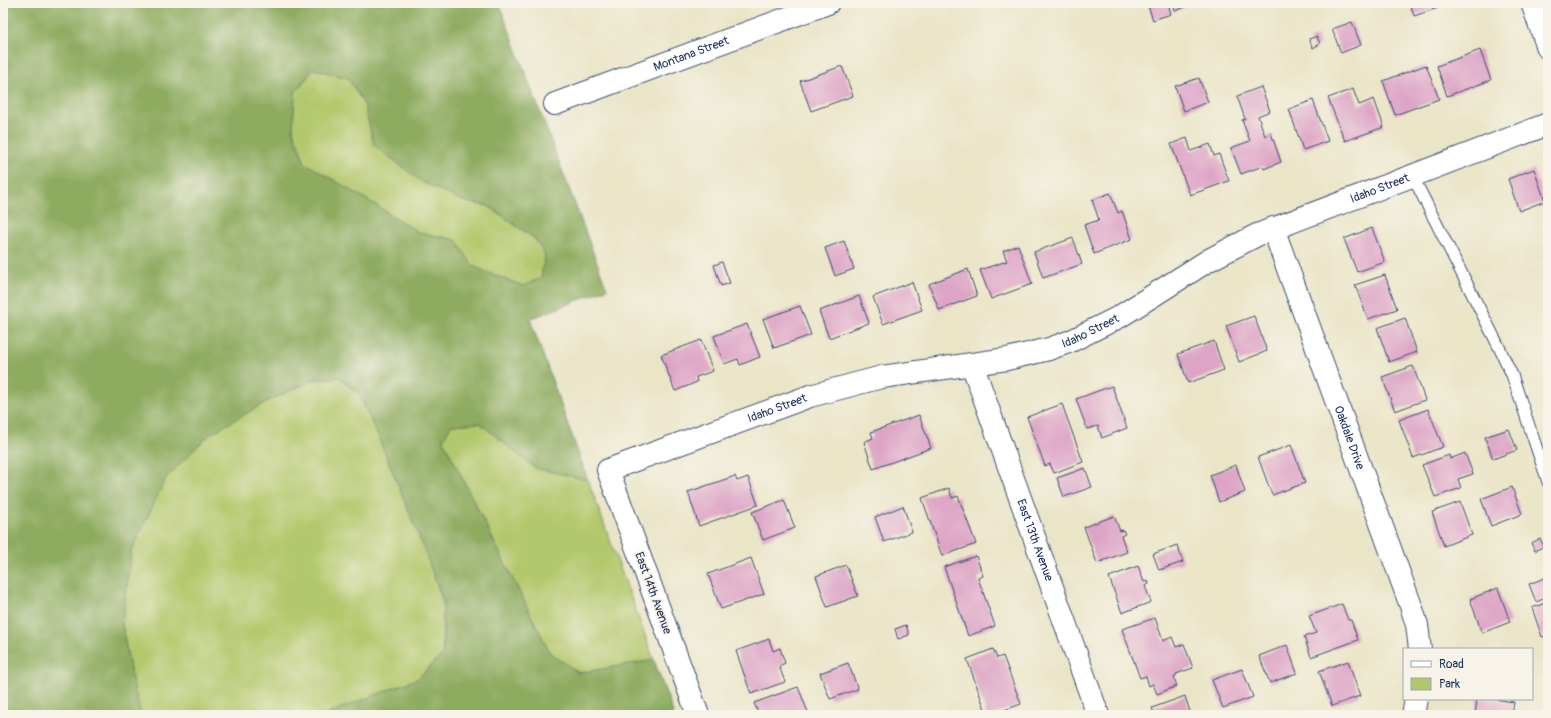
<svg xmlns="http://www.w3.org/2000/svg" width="1551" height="718" viewBox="0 0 1551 718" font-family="Pangolin,sans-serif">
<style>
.green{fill:#b3c86c;stroke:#677c65}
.forest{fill:#8eac60;stroke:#546e5f;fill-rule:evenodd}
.building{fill:#dda4c6}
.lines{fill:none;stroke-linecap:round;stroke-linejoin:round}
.lane-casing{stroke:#3a4a6e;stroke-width:13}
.street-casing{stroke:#3a4a6e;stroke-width:24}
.lane{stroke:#fff;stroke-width:11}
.street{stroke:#fff;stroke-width:22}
.labels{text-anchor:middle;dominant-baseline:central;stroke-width:4;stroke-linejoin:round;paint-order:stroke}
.street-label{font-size:12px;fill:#1b2f5e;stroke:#f7f3e8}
</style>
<rect width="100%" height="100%" fill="#f7f3e8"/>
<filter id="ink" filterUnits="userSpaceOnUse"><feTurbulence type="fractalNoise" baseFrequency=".025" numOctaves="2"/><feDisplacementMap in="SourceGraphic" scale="8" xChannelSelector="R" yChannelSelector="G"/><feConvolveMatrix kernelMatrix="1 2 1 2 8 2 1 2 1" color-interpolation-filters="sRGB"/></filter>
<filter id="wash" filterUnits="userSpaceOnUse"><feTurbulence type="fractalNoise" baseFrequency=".012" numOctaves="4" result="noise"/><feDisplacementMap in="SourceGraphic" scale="16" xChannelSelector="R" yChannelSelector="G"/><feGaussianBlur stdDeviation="0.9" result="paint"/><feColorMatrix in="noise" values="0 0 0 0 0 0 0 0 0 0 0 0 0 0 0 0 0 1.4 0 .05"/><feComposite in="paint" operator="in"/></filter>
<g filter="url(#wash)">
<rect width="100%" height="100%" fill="#eae5c7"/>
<path class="green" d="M 314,69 L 348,78 L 364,104 L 375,145 L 463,201 L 488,206 L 535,239 L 545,255 L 541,278 L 524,286 L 493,275 L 473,266 L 456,240 L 418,232 L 374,204 L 305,163 L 293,131 L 295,92 Z
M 339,377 L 359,394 L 378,436 L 422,544 L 443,601 L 443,654 L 417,679 L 324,715 L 141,715 L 131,675 L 122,624 L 131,551 L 166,478 L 210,434 L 266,402 L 313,380 Z
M 480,423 L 535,468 L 588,480 L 654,660 L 579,673 L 550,653 L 443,440 L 451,425 Z"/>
<path class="forest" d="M 3,3 L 499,3 L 607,289 L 530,319 L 588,480 L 535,468 L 480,423 L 451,425 L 443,440 L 550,653 L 579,673 L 654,660 L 674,715 L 324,715 L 417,679 L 443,654 L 443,601 L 422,544 L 378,436 L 359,394 L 339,377 L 313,380 L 266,402 L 210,434 L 166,478 L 131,551 L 122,624 L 131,675 L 141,715 L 3,715 ZM 314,69 L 348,78 L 364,104 L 374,145 L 422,182 L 463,201 L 489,206 L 535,239 L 545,255 L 541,278 L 523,286 L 493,275 L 473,266 L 456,240 L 418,232 L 374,204 L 305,163 L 293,131 L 295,92 Z"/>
<g id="blocks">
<path class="building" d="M 1147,3 L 1168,3 L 1171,14 L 1153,20 Z
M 1173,3 L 1196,3 L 1175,11 Z
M 1410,3 L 1437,3 L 1438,8 L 1414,16 Z
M 1352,22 L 1361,45 L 1341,53 L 1332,29 Z
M 1317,36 L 1320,44 L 1313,48 L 1309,39 Z
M 1480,50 L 1491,80 L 1447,96 L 1437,66 Z
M 1426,65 L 1439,99 L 1395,115 L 1383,81 Z
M 842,66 L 853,96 L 811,111 L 800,81 Z
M 1199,78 L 1208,102 L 1184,111 L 1175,86 Z
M 1261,87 L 1270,111 L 1258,116 L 1265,136 L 1271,133 L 1281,162 L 1264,169 L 1263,166 L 1241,174 L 1231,148 L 1250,141 L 1242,120 L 1245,119 L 1237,96 Z
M 1353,89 L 1359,105 L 1374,99 L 1384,127 L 1345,141 L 1328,98 Z
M 1313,100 L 1328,141 L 1303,150 L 1289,109 Z
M 1187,138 L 1191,151 L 1210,144 L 1214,156 L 1219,154 L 1229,181 L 1190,195 L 1171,144 Z
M 1534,169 L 1545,201 L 1519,211 L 1508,179 Z
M 1110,193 L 1118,213 L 1122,211 L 1132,239 L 1094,254 L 1084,225 L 1099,220 L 1092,200 Z
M 1372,228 L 1385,262 L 1357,272 L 1344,239 Z
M 1073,238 L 1082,264 L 1043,278 L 1034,252 Z
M 844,241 L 854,269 L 835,276 L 825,248 Z
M 1018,245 L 1032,284 L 991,299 L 980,270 L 1007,261 L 1003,251 Z
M 722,262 L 730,283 L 721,286 L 714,265 Z
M 968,269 L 977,296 L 939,310 L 929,284 Z
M 1385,275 L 1397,309 L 1368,319 L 1355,285 Z
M 912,282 L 922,310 L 883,324 L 873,297 Z
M 859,296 L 869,323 L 829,338 L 819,311 Z
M 800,306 L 811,335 L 774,348 L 763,319 Z
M 1254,316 L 1267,351 L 1239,362 L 1226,326 Z
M 1405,318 L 1417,352 L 1389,362 L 1377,328 Z
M 747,324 L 760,357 L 740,365 L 738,359 L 724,364 L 714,336 Z
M 701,340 L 713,371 L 696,377 L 697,382 L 675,391 L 661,355 Z
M 1214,341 L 1224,370 L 1188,383 L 1178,354 Z
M 1413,366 L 1425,400 L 1395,411 L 1382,377 Z
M 1112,386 L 1127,428 L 1102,438 L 1098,426 L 1087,429 L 1076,399 Z
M 1062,404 L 1083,462 L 1054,473 L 1050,464 L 1045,466 L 1027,417 Z
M 1428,409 L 1443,447 L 1413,458 L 1399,420 Z
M 919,415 L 931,448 L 873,469 L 864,442 L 873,438 L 871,432 Z
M 1509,429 L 1517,450 L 1493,459 L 1485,437 Z
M 1291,445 L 1305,483 L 1272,495 L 1258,457 Z
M 1465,453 L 1473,474 L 1458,479 L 1461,488 L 1435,497 L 1422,465 L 1449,455 L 1450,459 Z
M 1236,465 L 1245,492 L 1219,502 L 1210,475 Z
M 1085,468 L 1092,487 L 1064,497 L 1057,478 Z
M 735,476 L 737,481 L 748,477 L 758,505 L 699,526 L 688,492 Z
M 1512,487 L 1522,514 L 1491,526 L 1481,499 Z
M 949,488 L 952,498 L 958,496 L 976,544 L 942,556 L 922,498 Z
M 784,500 L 795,528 L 763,540 L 752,512 Z
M 1460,502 L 1472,535 L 1444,546 L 1432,512 Z
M 903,506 L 912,532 L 884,542 L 875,517 Z
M 1114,516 L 1120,531 L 1123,530 L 1125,534 L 1121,536 L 1127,552 L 1097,563 L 1084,527 Z
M 1540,539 L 1544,546 L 1535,551 L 1531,543 Z
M 1177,545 L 1183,562 L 1159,570 L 1153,554 Z
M 976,556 L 983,576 L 978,578 L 995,626 L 968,636 L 944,567 Z
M 751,558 L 764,594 L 721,609 L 708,574 Z
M 846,565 L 858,596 L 827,607 L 816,576 Z
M 1138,566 L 1144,582 L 1148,581 L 1149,584 L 1145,586 L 1151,602 L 1122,613 L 1109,577 Z
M 1547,577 L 1548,597 L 1536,602 L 1529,584 Z
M 1498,588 L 1510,622 L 1482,633 L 1470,599 Z
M 1548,602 L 1548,635 L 1542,637 L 1532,608 Z
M 1342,604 L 1348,620 L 1351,620 L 1358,640 L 1311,657 L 1304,637 L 1316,633 L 1309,616 Z
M 1155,618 L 1163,641 L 1172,637 L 1176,647 L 1184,644 L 1193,668 L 1176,674 L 1176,676 L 1174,677 L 1177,686 L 1157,694 L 1153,684 L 1149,686 L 1146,676 L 1140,678 L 1122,629 Z
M 906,625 L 909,635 L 898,639 L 895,629 Z
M 769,639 L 773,651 L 780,648 L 785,663 L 779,666 L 785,682 L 751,694 L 736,651 Z
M 1287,645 L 1297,673 L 1270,683 L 1259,656 Z
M 993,649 L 997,658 L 1003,656 L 1021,704 L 991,715 L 987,715 L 967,659 Z
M 1348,661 L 1360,696 L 1332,706 L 1319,671 Z
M 848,663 L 858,689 L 830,699 L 820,673 Z
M 1242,669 L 1253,697 L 1223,708 L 1212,680 Z
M 798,687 L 808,712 L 801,715 L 759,715 L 754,703 Z
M 1185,696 L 1191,715 L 1155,715 L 1152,708 Z
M 1477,699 L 1494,699 L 1514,702 L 1512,715 L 1475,715 Z"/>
</g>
</g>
<g filter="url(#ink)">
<use href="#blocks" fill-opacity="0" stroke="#3a4a6e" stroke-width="1"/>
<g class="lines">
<defs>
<path id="lane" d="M 1412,175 L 1499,347 L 1512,375 L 1548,482"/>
<g id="street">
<path d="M 1532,3 L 1548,48"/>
<path id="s1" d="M 555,104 L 828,3"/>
<path id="s2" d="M 1273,228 L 1411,606 L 1417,625 L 1420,649"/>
<path id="s3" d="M 972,364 L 1098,715"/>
<path id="s4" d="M 698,715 L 608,470 L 810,396 L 882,377 L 1007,359 L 1049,349 L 1071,341 L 1119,317 L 1209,260 L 1257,235 L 1548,124"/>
<path d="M 1413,715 L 1416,699"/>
</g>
</defs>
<use href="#lane" class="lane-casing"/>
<use href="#street" class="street-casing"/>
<use href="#lane" class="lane"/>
<use href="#street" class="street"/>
</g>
</g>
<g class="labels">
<g class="street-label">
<text stroke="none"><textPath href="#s1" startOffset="145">Montana Street</textPath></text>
<text stroke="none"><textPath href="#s4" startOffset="1089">Idaho Street</textPath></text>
<text stroke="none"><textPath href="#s4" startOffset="765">Idaho Street</textPath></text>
<text stroke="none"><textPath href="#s4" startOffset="441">Idaho Street</textPath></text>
<text stroke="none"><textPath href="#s2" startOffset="223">Oakdale Drive</textPath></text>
<text stroke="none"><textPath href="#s3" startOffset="187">East 13th Avenue</textPath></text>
<text transform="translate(653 593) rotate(70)">East 14th Avenue</text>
</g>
</g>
<rect width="1551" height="718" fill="none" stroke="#f7f3e8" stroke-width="16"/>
<rect x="1403" y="648" width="130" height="52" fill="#f7f3e8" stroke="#9fa5b1"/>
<rect x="1411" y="661" width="20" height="6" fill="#ffffff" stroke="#9fa5b1"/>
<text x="1439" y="668" font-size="12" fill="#1b2f5e">Road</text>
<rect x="1411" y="678" width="20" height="12" fill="#b3c86c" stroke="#9fa5b1"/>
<text x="1439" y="688" font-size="12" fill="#1b2f5e">Park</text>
</svg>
